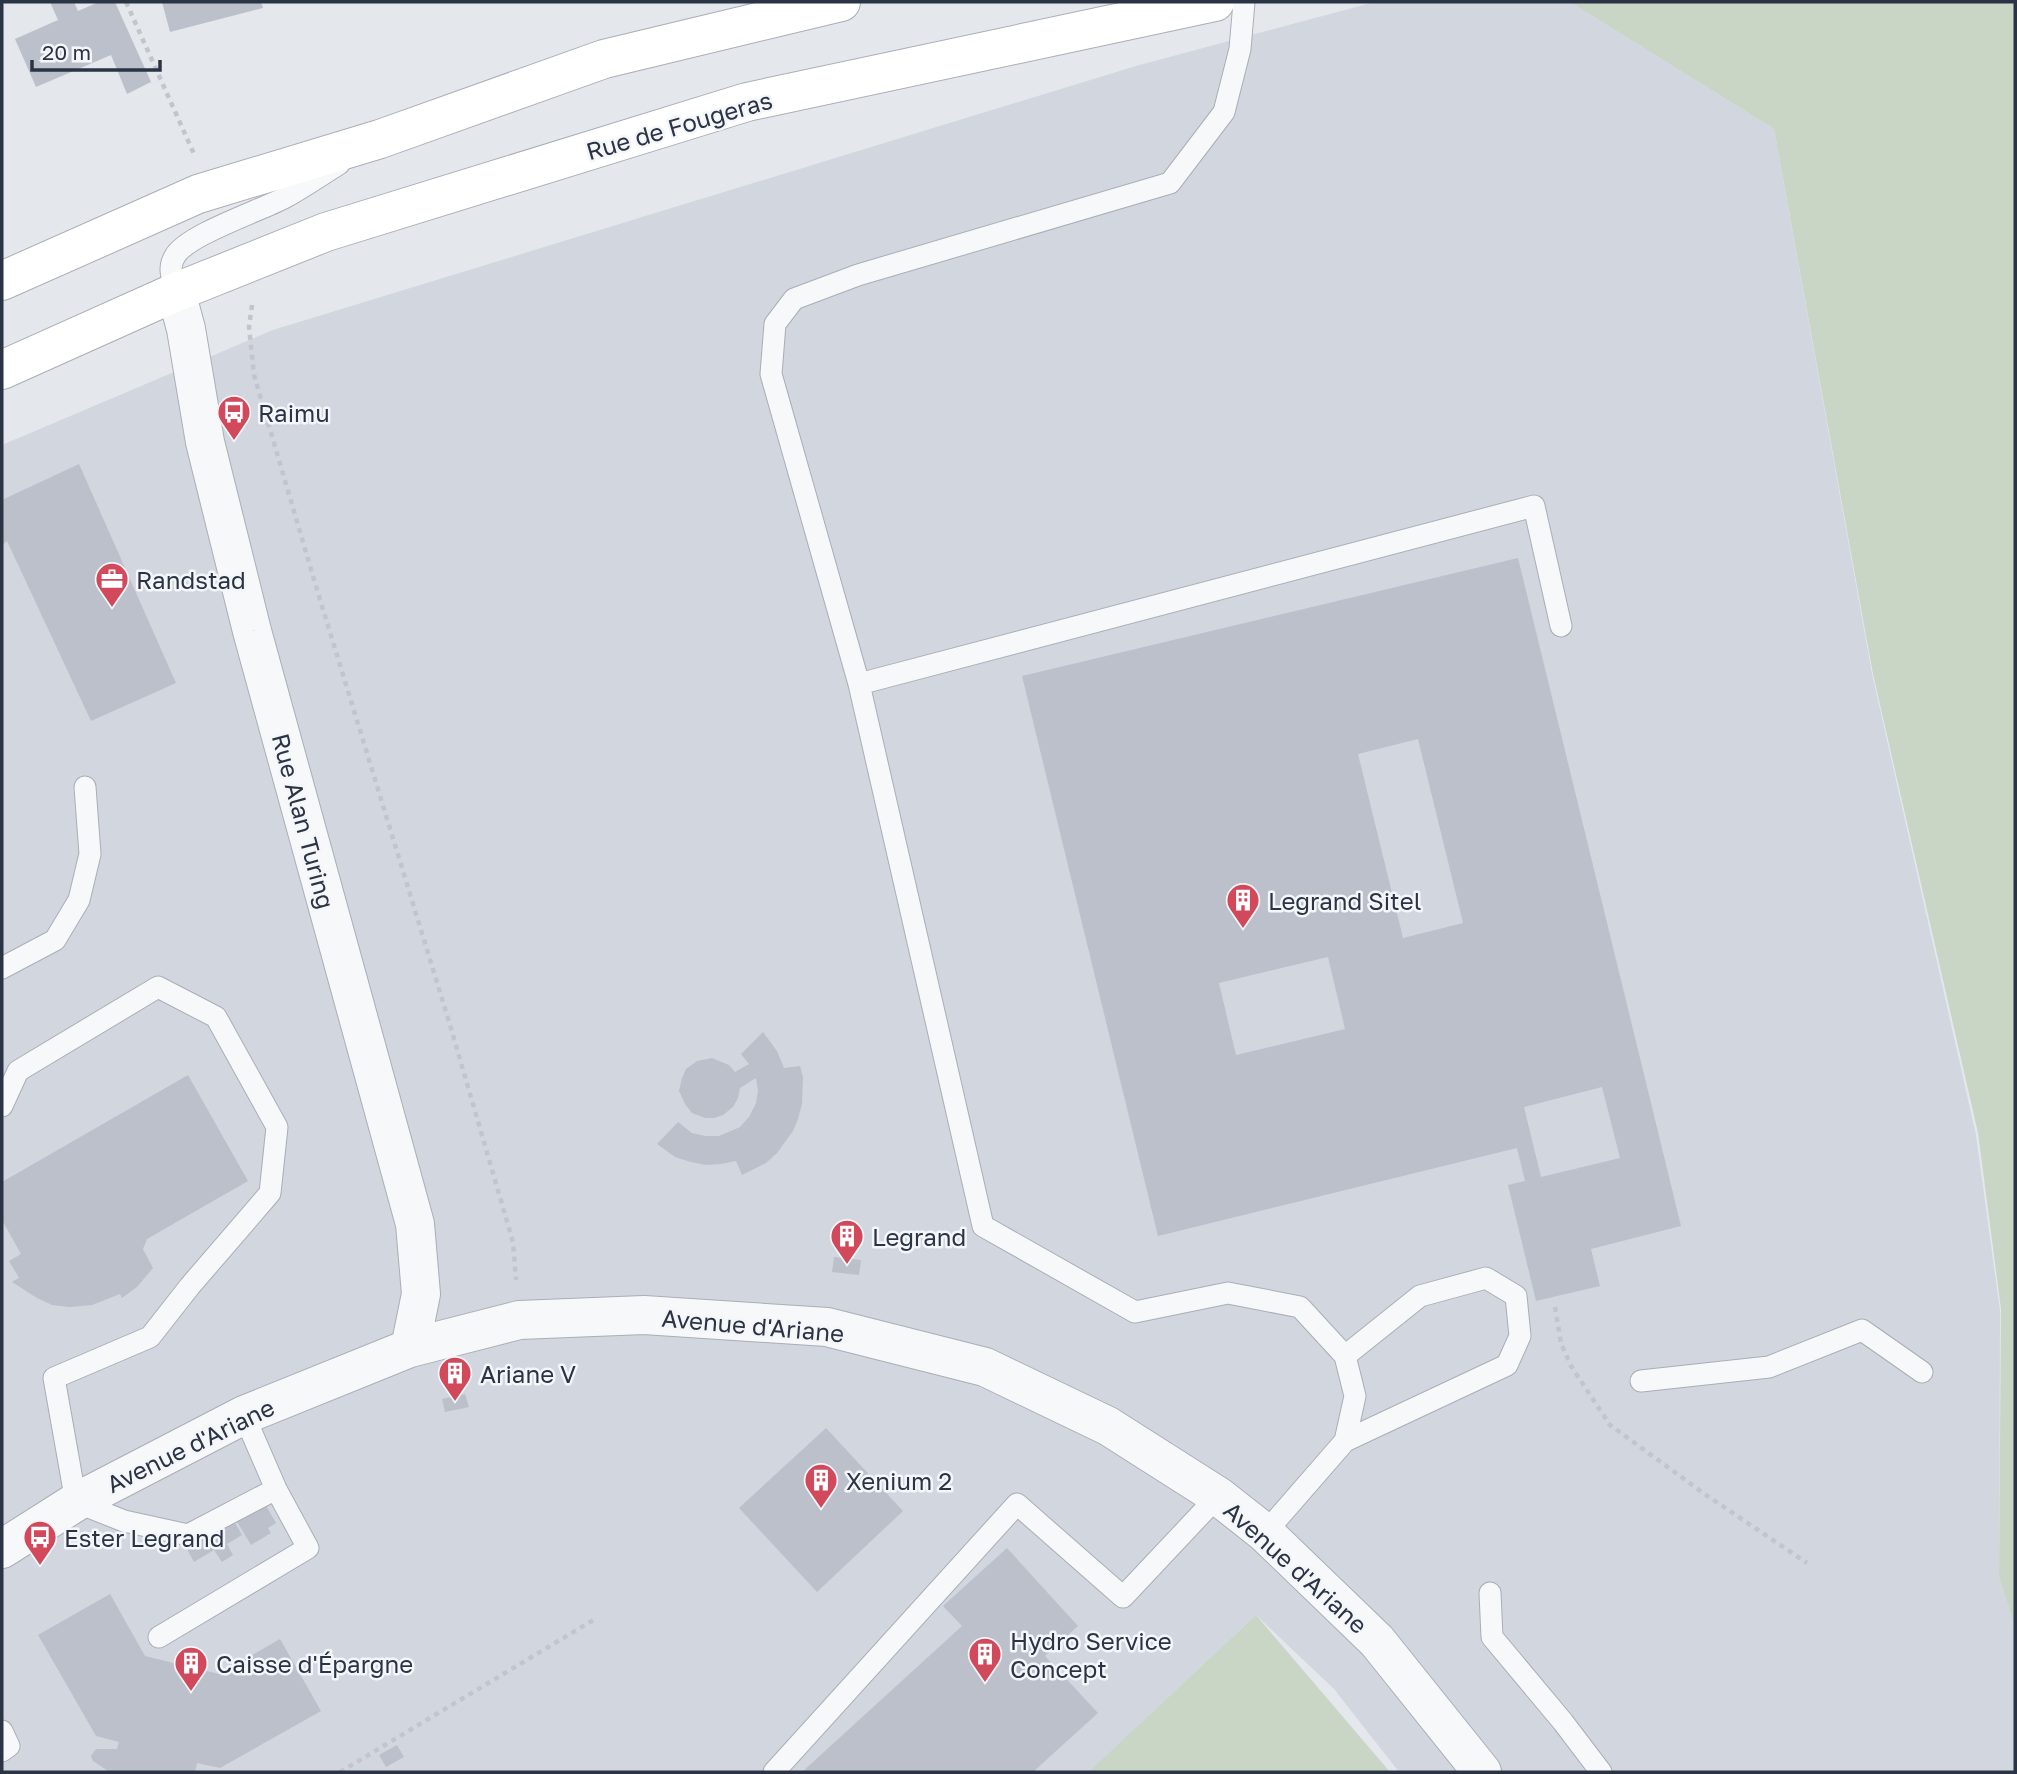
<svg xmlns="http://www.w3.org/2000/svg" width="2017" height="1774" viewBox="0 0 2017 1774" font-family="'Golos Text',sans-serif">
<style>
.built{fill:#d2d6de}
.green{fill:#c9d6c5}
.building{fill:#bbc0ca;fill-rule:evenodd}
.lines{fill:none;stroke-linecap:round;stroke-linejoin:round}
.lane-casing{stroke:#a9aeb7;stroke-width:23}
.street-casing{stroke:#a9aeb7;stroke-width:40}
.secondary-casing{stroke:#a9aeb7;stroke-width:40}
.path{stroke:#c2c5cb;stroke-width:4.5;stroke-dasharray:5 5;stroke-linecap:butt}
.lane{stroke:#f7f8fa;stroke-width:21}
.street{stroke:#f7f8fa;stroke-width:38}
.secondary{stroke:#fff;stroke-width:38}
.labels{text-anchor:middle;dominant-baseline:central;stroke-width:5;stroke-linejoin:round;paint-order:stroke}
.street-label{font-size:24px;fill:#2b3445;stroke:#f4f6f9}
.poi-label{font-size:24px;fill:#2b3445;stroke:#f4f6f9;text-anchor:start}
</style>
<rect width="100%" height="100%" fill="#e4e7ec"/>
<path class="built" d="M 1375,2 L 1570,2 L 1774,129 L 1872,674 L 1976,1135 L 2000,1311 L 1999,1577 L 2015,1627 L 2015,1772 L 1399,1772 L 1334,1689 L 1256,1615 L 1088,1772 L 2,1772 L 2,445 L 273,330 L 1136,66 Z"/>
<path class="green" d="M 1570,2 L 2015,2 L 2015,1627 L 1999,1577 L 2001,1309 L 1978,1133 L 1873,674 L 1774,129 Z
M 1256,1615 L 1390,1772 L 1088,1772 Z"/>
<path class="building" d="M 50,2 L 74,2 L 78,11 L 99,2 L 115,2 L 151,82 L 127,94 L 111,55 L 36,87 L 15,39 L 58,20 Z
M 162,2 L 261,2 L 263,8 L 170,32 Z
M 79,464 L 176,683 L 91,721 L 7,541 L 2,545 L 2,500 Z
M 1518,558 L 1681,1226 L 1591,1249 L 1600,1286 L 1536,1301 L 1508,1185 L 1525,1181 L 1517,1148 L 1158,1236 L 1022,676 ZM 1418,739 L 1463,923 L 1403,938 L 1358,754 ZM 1328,957 L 1345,1029 L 1236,1055 L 1219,983 ZM 1602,1087 L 1620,1158 L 1541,1177 L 1524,1107 Z
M 763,1032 L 777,1051 L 784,1068 L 800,1066 L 803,1077 L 802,1104 L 798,1119 L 793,1131 L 777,1153 L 766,1163 L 742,1175 L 736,1161 L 721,1164 L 706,1165 L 691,1162 L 675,1157 L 657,1144 L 678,1122 L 692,1133 L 705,1136 L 719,1136 L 740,1127 L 749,1117 L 756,1103 L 758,1091 L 756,1078 L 740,1088 L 738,1098 L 733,1107 L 723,1115 L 714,1118 L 705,1118 L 692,1113 L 685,1104 L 679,1091 L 682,1078 L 686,1069 L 697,1061 L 712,1058 L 729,1065 L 735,1072 L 749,1064 L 741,1054 Z
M 188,1075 L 248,1181 L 147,1239 L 143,1249 L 153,1268 L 137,1287 L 122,1298 L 120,1294 L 92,1305 L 69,1307 L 52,1305 L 37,1298 L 12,1282 L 19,1278 L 9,1261 L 21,1254 L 2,1220 L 2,1182 Z
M 834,1257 L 861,1260 L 859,1275 L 832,1272 Z
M 465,1394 L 469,1407 L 445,1412 L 442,1399 Z
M 826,1428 L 903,1511 L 817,1592 L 739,1508 Z
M 265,1504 L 276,1523 L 268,1528 L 271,1533 L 251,1545 L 236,1520 Z
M 234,1521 L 242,1535 L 227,1544 L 233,1555 L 222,1562 L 214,1550 L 194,1562 L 187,1549 Z
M 1007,1548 L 1078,1626 L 1045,1656 L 1098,1713 L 1033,1772 L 802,1772 L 962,1626 L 943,1606 Z
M 110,1594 L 145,1656 L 219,1674 L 280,1639 L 321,1711 L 220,1768 L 197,1763 L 195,1772 L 108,1771 L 93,1761 L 91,1756 L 96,1749 L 117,1749 L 119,1742 L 96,1736 L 38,1635 Z
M 397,1745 L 404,1757 L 386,1767 L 379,1755 Z"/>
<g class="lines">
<defs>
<path id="lane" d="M 1244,2 L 1240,49 L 1224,112 L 1170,183 L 858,275 L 794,299 L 775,324 L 771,374 L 859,684 L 983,1226 L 1135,1312 L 1228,1293 L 1300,1307 L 1345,1356 L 1355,1396 L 1345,1441 L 1265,1533
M 176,292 C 173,279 167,269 175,256 C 187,235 259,211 284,198 C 303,188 321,175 339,164
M 859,684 L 1534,506 L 1561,626
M 2,968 L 55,940 L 79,900 L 90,854 L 85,787
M 2,1106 L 18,1071 L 158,987 L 216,1017 L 277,1127 L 270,1193 L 190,1286 L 150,1337 L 54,1378 L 76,1502 L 124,1521 L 188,1535 L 276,1489
M 1345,1356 L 1420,1296 L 1486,1278 L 1516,1296 L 1520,1336 L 1507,1365 L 1345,1441
M 1641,1381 L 1769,1367 L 1862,1330 L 1922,1372
M 1490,1593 L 1492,1637 L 1563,1722 L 1601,1772
M 159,1637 L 308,1548 L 276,1489 L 244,1415
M 2,1731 L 9,1746 L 2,1751
M 774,1772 L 1017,1504 L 1123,1597 L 1218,1496"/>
<path id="street" d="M 176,292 L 186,329 L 205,442 L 252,631 L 415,1224 L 421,1294 L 410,1348
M 2,1549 L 76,1502 L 244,1415 L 410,1348 L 519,1320 L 644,1315 L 827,1327 L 985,1367 L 1108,1426 L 1218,1496 L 1265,1533 L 1377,1641 L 1482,1772"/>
<path id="secondary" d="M 2,281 L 198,194 L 380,139 L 604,59 L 841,2
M 2,370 L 176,292 L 326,232 L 747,102 L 1215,2"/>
</defs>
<use href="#lane" class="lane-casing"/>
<use href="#street" class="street-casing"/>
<use href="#secondary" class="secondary-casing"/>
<path class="path" d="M 126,2 L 194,154
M 252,305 L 249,327 L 254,375 L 315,583 L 450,1025 L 513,1242 L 516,1280
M 1555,1307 L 1561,1343 L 1571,1366 L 1610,1425 L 1706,1495 L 1807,1563
M 340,1772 L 595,1619"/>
<use href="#lane" class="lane"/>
<use href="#street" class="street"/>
<use href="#secondary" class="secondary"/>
</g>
<defs>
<symbol id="bus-pin" viewBox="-11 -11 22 30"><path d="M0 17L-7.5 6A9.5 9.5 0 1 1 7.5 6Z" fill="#d1495b" stroke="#f4f6f9"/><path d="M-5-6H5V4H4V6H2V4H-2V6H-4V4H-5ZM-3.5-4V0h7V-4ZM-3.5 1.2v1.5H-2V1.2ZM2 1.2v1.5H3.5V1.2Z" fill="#fff"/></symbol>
<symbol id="office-pin" viewBox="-11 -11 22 30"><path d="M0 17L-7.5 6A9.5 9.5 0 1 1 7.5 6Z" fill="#d1495b" stroke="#f4f6f9"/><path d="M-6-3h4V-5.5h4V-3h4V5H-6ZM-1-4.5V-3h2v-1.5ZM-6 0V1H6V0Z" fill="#fff"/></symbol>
<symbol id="building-pin" viewBox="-11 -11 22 30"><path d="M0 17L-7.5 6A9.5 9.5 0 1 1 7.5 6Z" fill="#d1495b" stroke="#f4f6f9"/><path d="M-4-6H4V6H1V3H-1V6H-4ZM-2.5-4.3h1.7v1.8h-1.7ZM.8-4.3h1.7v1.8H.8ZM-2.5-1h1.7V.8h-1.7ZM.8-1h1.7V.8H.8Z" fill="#fff"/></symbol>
</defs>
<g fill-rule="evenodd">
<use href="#bus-pin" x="215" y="393" width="38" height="52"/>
<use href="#office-pin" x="93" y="560" width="38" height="52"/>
<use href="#building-pin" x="1224" y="881" width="38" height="52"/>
<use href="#building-pin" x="828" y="1217" width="38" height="52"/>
<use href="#building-pin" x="436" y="1354" width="38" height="52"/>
<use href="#building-pin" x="802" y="1461" width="38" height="52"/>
<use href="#bus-pin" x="21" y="1518" width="38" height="52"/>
<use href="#building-pin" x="966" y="1635" width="38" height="52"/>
<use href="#building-pin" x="172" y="1644" width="38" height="52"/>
</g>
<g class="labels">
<g class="street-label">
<text transform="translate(679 125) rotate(-16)">Rue de Fougeras</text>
<text transform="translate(304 821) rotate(75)">Rue Alan Turing</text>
<text transform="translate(753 1325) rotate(5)">Avenue d'Ariane</text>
<text transform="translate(190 1445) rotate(-26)">Avenue d'Ariane</text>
<text transform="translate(1296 1567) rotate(42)">Avenue d'Ariane</text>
</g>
<g class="poi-label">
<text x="258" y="412">Raimu</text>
<text x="136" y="579">Randstad</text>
<text x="1268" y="900">Legrand Sitel</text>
<text x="872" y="1236">Legrand</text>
<text x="480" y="1373">Ariane V</text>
<text x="846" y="1480">Xenium 2</text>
<text x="64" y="1537">Ester Legrand</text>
<text x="1010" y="1640">Hydro Service<tspan x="1010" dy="28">Concept</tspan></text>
<text x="216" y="1663">Caisse d'Épargne</text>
</g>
</g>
<rect width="2017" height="1774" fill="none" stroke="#2b3445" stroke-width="7"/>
<path d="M32 60v10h128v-10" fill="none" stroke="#2b3445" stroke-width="3.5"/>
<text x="42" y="60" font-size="21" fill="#2b3445" stroke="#f4f6f9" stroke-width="5" paint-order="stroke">20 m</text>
</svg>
